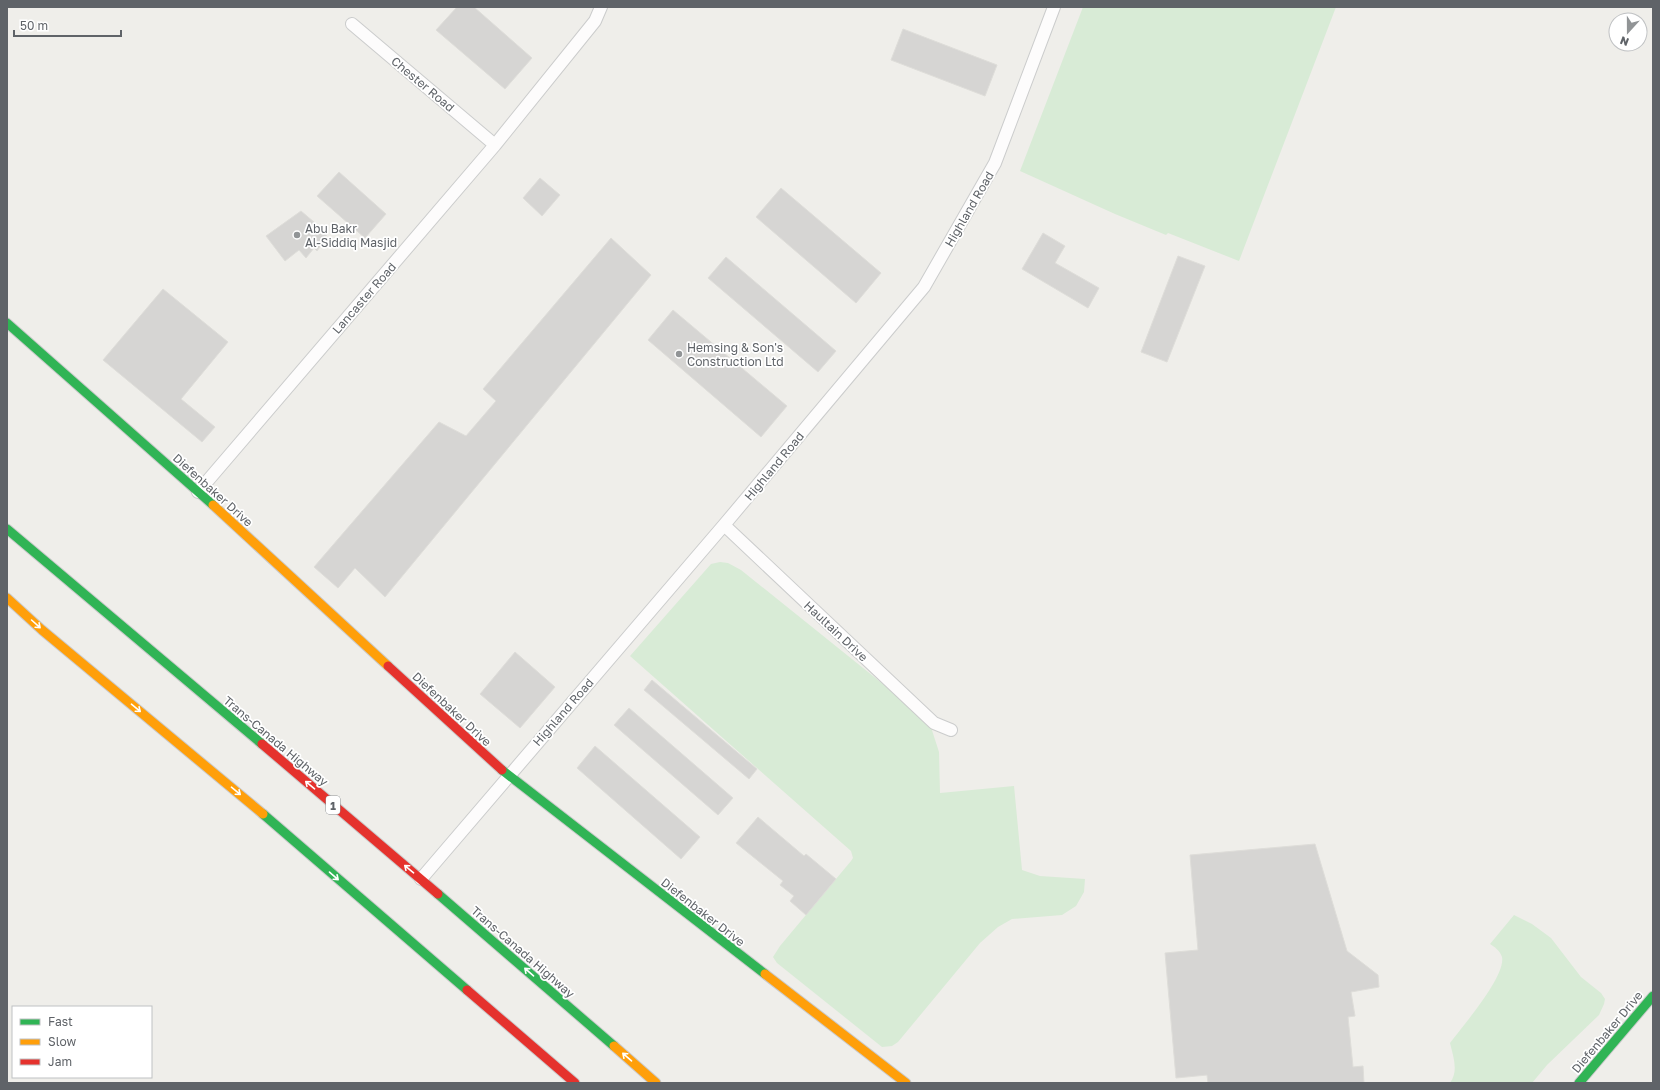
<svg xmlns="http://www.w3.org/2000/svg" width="1660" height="1090" viewBox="0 0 1660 1090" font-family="'Golos Text',sans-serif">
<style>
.green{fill:#d8ebd6}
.building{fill:#d6d5d3;stroke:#deddd9}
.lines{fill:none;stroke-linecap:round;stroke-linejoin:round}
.street-casing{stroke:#cbcccc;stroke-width:14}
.fast-casing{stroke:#cacacb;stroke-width:11}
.slow-casing{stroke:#cacacb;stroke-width:11}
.jam-casing{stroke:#cacacb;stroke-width:11}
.street{stroke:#fdfcfc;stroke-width:12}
.fast{stroke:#30b455;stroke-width:9}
.slow{stroke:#ff9f0a;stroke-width:9}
.jam{stroke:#e5322d;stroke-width:9}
.oneway{stroke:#fff}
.poi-dot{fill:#919496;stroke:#fff;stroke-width:1.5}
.labels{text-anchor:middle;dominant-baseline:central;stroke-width:3.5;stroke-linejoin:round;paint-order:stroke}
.shield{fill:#fff;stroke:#8f9295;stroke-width:1}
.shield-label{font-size:11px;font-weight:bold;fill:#5f6368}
.street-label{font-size:12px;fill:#5f6368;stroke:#fff}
.poi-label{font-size:12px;fill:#5f6368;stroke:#fff;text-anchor:start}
</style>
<rect width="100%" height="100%" fill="#efeeea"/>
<path class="green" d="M 1083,7 L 1336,7 L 1239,261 L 1168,233 L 1166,235 L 1115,214 L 1020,171 Z
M 720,562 L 728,563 L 741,570 L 929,721 L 939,752 L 940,793 L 1014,786 L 1022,870 L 1040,876 L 1085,879 L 1084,892 L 1076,906 L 1062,915 L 1012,919 L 998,927 L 980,943 L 898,1042 L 892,1046 L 882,1047 L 777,963 L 773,957 L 780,946 L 851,861 L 853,858 L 851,851 L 630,656 L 711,564 Z
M 1514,915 L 1532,924 L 1551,938 L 1581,977 L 1601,993 L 1605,999 L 1604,1004 L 1599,1015 L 1547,1065 L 1532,1083 L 1450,1083 C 1459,1071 1453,1056 1450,1043 C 1462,1027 1506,976 1502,957 C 1500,951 1495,947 1490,944 Z"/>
<path class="building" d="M 457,7 L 474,7 L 532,58 L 505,89 L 436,30 Z
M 903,29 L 997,65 L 985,96 L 891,60 Z
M 339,172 L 386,214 L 365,238 L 317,196 Z
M 540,178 L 560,195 L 542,216 L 523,198 Z
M 781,188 L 881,273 L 856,303 L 756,217 Z
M 301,211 L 328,234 L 322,240 L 324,241 L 317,251 L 314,248 L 306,258 L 299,250 L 285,261 L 266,236 Z
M 1043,233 L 1065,246 L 1055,263 L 1099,288 L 1088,308 L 1022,269 Z
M 611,238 L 651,275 L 385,597 L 355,568 L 338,588 L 314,567 L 439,422 L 466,436 L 496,401 L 483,389 Z
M 1178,256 L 1205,266 L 1167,362 L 1141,352 Z
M 726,257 L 836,351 L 818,372 L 708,278 Z
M 163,289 L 228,342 L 181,399 L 215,427 L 202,442 L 103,360 Z
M 673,310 L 787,406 L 761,437 L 648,340 Z
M 515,652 L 555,687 L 520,728 L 480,694 Z
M 652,680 L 757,769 L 749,779 L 644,690 Z
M 629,708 L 733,798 L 718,815 L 614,725 Z
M 595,746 L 700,837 L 681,859 L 577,768 Z
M 758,817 L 804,856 L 806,854 L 836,879 L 806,915 L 790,901 L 794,896 L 780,885 L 783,881 L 736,843 Z
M 1315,844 L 1347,951 L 1378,975 L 1379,987 L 1351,992 L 1355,1016 L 1348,1017 L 1353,1067 L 1363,1066 L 1364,1083 L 1208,1083 L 1207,1075 L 1176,1078 L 1165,953 L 1198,950 L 1190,855 Z"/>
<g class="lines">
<defs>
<path id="street" d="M 352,24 L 495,145
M 198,492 L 495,145 L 595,21 L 601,7
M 724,525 L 934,723 L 951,730
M 421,879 L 724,525 L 924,287 L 995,163 L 1054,7"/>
<path id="fast" d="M 7,323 L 213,505
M 7,529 L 262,744
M 502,770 L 765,974
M 263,814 L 467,990
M 438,894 L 614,1046
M 1579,1083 L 1653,996"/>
<path id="slow" d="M 213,505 L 388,666
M 7,598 L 42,630 L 263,814
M 765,974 L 906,1083
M 614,1046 L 656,1083"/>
<path id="jam" d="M 388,666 L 502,770
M 262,744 L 438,894
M 467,990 L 575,1083"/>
</defs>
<use href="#street" class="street-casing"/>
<use href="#fast" class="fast-casing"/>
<use href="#slow" class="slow-casing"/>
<use href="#jam" class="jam-casing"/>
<use href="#street" class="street"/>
<use href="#fast" class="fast"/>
<use href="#slow" class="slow"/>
<use href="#jam" class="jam"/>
</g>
<defs><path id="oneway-shaft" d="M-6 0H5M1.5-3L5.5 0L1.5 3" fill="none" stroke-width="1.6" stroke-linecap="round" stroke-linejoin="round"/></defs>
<g class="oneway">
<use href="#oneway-shaft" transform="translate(36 624) rotate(42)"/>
<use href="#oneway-shaft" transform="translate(136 708) rotate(40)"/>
<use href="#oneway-shaft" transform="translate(310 785) rotate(-140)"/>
<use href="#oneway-shaft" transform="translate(236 791) rotate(40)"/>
<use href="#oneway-shaft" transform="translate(409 869) rotate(-140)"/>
<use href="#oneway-shaft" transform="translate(334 876) rotate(41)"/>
<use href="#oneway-shaft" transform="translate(529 972) rotate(-139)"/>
<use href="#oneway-shaft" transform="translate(627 1057) rotate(-139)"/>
</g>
<g class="poi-dot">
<circle cx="297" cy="235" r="4"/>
<circle cx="679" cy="354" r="4"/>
</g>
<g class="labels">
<rect class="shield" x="326" y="796" width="14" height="18" rx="3"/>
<g class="shield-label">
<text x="333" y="805">1</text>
</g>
<g class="street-label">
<text transform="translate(423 84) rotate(40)">Chester Road</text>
<text transform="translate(969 209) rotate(-60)">Highland Road</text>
<text transform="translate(364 298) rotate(-49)">Lancaster Road</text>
<text transform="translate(774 466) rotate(-50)">Highland Road</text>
<text transform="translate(213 490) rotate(42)">Diefenbaker Drive</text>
<text transform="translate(836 631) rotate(43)">Haultain Drive</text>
<text transform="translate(452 709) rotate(43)">Diefenbaker Drive</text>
<text transform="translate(563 712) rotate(-49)">Highland Road</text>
<text transform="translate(276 741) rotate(40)">Trans-Canada Highway</text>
<text transform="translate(703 912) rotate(38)">Diefenbaker Drive</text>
<text transform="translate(523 952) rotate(41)">Trans-Canada Highway</text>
<text transform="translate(1607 1032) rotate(-50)">Diefenbaker Drive</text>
</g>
<g class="poi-label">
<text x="305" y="228">Abu Bakr<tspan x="305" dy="14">Al-Siddiq Masjid</tspan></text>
<text x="687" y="347">Hemsing &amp; Son's<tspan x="687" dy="14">Construction Ltd</tspan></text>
</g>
</g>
<rect width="1660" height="1090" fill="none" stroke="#5f6368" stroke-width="16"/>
<rect x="12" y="1006" width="140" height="72" fill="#ffffff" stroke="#bfc1c3"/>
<rect x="20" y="1019" width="20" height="6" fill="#30b455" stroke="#bfc1c3"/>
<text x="48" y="1026" font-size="12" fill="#5f6368">Fast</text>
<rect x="20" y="1039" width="20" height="6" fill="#ff9f0a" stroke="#bfc1c3"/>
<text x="48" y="1046" font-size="12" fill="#5f6368">Slow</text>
<rect x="20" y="1059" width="20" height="6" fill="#e5322d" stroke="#bfc1c3"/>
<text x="48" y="1066" font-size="12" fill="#5f6368">Jam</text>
<g transform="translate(1628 32) rotate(201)"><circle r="19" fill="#ffffff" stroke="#bfc1c3"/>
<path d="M0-3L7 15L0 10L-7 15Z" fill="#919496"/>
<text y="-6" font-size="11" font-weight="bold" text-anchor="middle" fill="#5f6368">N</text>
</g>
<path d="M14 30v6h107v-6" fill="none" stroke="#5f6368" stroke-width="2"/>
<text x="20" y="30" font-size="12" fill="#5f6368" stroke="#ffffff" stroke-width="3" paint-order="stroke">50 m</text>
</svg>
